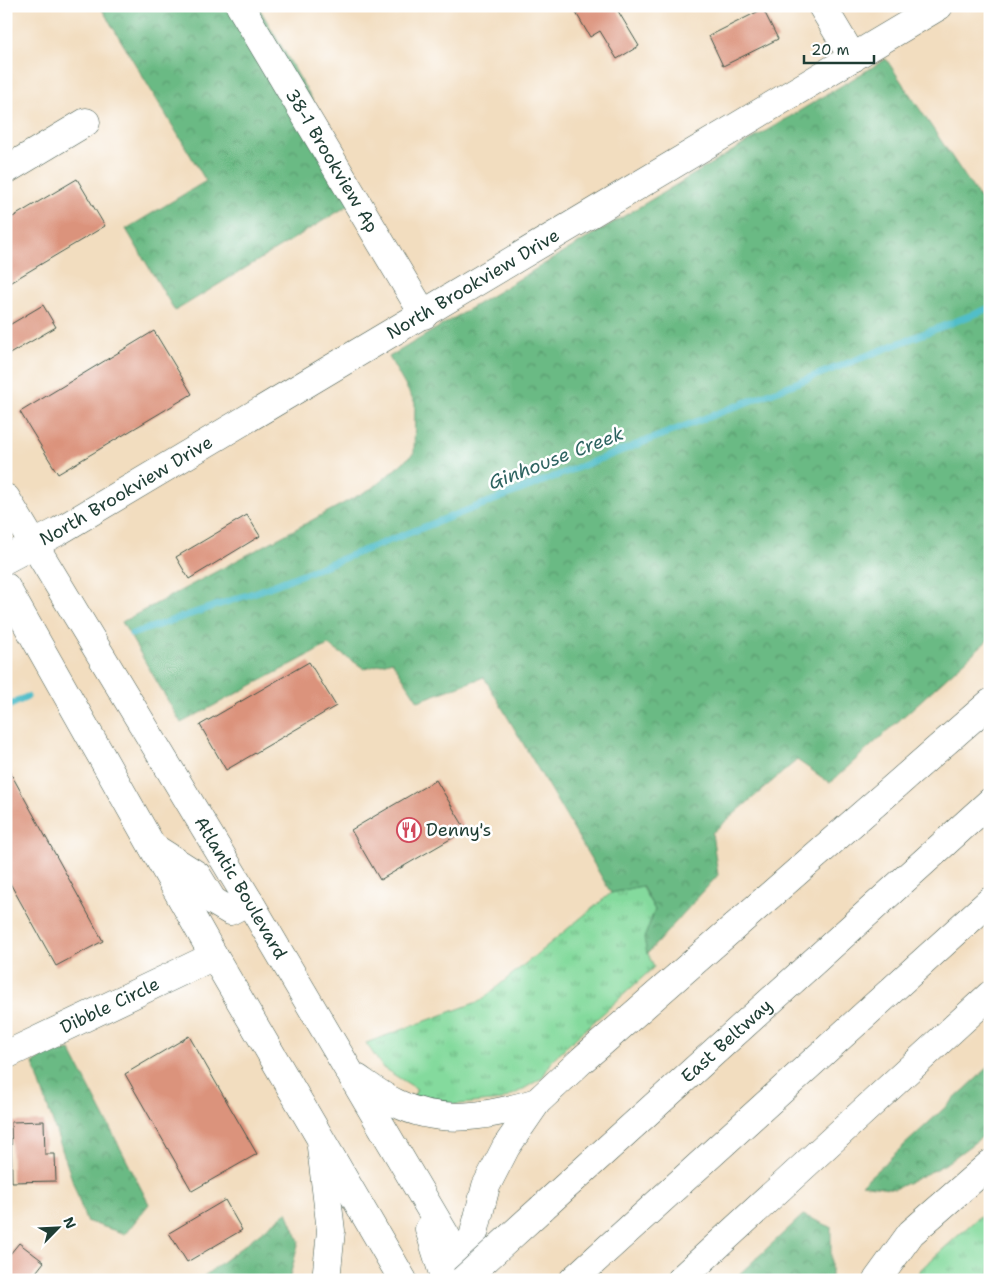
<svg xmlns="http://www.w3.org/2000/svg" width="996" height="1286" viewBox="0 0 996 1286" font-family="'Shantell Sans',sans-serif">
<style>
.grass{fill:url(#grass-tufts);stroke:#528c68}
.forest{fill:url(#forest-crowns);stroke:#457c5c}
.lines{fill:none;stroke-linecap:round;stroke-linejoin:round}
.stream{stroke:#51bec9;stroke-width:7}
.building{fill:#db937c}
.minor-casing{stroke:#3f5549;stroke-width:29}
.highway-casing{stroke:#3f5549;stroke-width:29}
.minor{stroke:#fff;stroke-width:28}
.highway{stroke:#fff;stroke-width:28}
.highway-bridge-casing{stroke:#3f5549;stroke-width:29;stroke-linecap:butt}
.highway-bridge{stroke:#fff;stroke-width:28}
.labels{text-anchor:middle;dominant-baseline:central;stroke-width:5;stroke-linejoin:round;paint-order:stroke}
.street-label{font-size:18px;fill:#1f3d34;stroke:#fff}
.poi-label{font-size:18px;fill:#1f3d34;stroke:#fff;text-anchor:start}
.water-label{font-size:19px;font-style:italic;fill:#2e6461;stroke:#fff}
</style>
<defs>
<pattern id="grass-tufts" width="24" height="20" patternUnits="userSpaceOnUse" patternTransform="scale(1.25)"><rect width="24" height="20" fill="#84da9d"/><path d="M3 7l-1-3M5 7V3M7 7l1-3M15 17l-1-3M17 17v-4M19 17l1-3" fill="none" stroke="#6bb281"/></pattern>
<pattern id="forest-crowns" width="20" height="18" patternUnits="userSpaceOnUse" patternTransform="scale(1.25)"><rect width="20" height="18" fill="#6bba84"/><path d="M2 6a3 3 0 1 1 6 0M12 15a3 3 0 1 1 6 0" fill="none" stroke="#57986d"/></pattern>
</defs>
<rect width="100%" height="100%" fill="#fff"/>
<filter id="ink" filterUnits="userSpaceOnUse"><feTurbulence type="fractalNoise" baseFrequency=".02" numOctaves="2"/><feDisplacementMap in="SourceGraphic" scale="10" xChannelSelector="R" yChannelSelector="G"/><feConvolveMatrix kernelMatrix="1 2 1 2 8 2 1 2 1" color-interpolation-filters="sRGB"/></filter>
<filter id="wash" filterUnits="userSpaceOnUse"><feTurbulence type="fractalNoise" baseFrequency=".0096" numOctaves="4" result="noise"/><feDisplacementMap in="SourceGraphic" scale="20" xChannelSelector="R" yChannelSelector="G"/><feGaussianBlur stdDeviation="1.12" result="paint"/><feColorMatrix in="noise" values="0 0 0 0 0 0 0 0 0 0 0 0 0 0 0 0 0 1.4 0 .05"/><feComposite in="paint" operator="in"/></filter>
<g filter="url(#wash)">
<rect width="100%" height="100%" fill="#f2ddbf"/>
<path class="grass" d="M 641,886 L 655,910 C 645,935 641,942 654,967 L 554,1058 L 542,1078 L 520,1091 L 502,1100 L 451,1105 L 413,1097 L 417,1089 L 383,1068 L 366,1043 L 480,1001 L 611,893 Z
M 990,1207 L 990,1280 L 915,1280 L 921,1269 Z"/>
<path class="forest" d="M 100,6 L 258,6 L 367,194 L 175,311 L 126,229 L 206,181 Z
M 886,59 L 987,209 L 990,207 L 990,638 L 830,783 L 797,760 L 712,833 L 718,875 L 647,954 L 644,938 L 655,910 L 642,886 L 611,893 L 484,677 L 418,701 L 392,661 L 365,669 L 328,645 L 181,723 L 122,622 L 374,487 L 414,453 L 415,403 L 389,357 Z
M 70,1050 L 149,1204 L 125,1234 L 86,1221 L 33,1063 L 48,1054 Z
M 990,1066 L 990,1131 L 944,1165 L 895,1189 L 862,1184 Z
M 287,1212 L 299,1241 L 289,1280 L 199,1280 Z
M 803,1215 L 831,1227 L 831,1280 L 733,1280 Z"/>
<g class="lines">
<path class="stream" d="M 132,634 L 259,591 L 990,308
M 6,707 L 27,697"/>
</g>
<g id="blocks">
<path class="building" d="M 572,6 L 615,6 L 639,46 L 617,59 L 600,31 L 590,37 Z
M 763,9 L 778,39 L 723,66 L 709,36 Z
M 77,179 L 105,226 L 6,285 L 6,221 Z
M 43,305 L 56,327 L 6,356 L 6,327 Z
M 154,331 L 192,394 L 58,474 L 20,412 Z
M 247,515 L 260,536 L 189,579 L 176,557 Z
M 309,662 L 336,706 L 226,770 L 200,725 Z
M 10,772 L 103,941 L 56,966 L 6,876 L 6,774 Z
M 436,780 L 466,830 L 380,880 L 351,830 Z
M 189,1036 L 257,1154 L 192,1191 L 125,1074 Z
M 44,1121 L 45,1154 L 55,1154 L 56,1181 L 12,1182 L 11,1122 Z
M 225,1200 L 242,1230 L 187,1262 L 169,1233 Z
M 19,1243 L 44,1262 L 30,1280 L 6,1280 L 6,1259 Z"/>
</g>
</g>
<g filter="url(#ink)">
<use href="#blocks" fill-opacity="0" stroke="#3f5549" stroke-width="1"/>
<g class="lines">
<defs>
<g id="minor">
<path id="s1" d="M 240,6 L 424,315"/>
<path d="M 822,6 L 853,58"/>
<path d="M 6,170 L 86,122"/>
<path id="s2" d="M 6,559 L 59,531 L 939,6"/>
<path d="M 153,847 L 197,875 L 213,901 L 230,911 L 249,901"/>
<path id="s3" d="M 6,1055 L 214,956"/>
<path d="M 877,1280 L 911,1233 L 990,1164"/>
</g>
<g id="highway">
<path id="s4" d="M 6,498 L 249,901 L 472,1280"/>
<path d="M 6,587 L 214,956 L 403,1280"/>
<path d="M 357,1078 C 370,1087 383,1097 396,1103 C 441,1126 491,1116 537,1102"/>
<path d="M 321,1147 L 331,1231 L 326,1280"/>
<path id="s5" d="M 542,1208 L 990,802"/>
<path d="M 429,1229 L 445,1280"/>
<path d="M 470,1278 L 472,1241 L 486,1186 L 506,1147 L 537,1102 L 582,1060 L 990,703"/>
<path d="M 573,1280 L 990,901"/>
<path d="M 680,1280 L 990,995"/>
</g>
</defs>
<use href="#minor" class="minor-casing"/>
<use href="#highway" class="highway-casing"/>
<use href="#minor" class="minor"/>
<use href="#highway" class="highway"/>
<defs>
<path id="highway-bridge" d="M 463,1280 L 542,1208"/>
</defs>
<use href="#highway-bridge" class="highway-bridge-casing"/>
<use href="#highway-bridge" class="highway-bridge"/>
</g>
</g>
<defs>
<symbol id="restaurant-ring" viewBox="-11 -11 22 22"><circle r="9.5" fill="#fff" stroke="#d1495b" stroke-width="1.5"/><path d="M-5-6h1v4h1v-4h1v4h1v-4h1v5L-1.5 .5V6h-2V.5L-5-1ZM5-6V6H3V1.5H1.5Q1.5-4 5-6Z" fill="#d1495b"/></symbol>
</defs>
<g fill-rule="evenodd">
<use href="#restaurant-ring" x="395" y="816" width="28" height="28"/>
</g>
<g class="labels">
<g class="street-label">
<text stroke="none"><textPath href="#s1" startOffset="180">38-1 Brookview Ap</textPath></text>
<text stroke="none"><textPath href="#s2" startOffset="542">North Brookview Drive</textPath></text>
<text stroke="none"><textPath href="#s2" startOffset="138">North Brookview Drive</textPath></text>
<text stroke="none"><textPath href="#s4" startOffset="455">Atlantic Boulevard</textPath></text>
<text stroke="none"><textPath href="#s3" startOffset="115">Dibble Circle</textPath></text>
<text stroke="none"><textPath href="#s5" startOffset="249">East Beltway</textPath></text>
</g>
<g class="poi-label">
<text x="426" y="830">Denny's</text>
</g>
<g class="water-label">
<text transform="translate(556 458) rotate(-21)">Ginhouse Creek</text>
</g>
</g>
<rect width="996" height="1286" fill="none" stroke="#fff" stroke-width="25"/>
<g transform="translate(58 1228) rotate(66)" stroke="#ffffff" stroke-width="4" paint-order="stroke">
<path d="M0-4L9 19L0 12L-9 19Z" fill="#1f3d34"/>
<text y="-8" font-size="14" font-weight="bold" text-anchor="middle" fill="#1f3d34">N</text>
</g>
<path d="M804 55v8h70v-8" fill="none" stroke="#1f3d34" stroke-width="2.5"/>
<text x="811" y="55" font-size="15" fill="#1f3d34" stroke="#ffffff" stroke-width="4" paint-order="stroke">20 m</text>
</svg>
